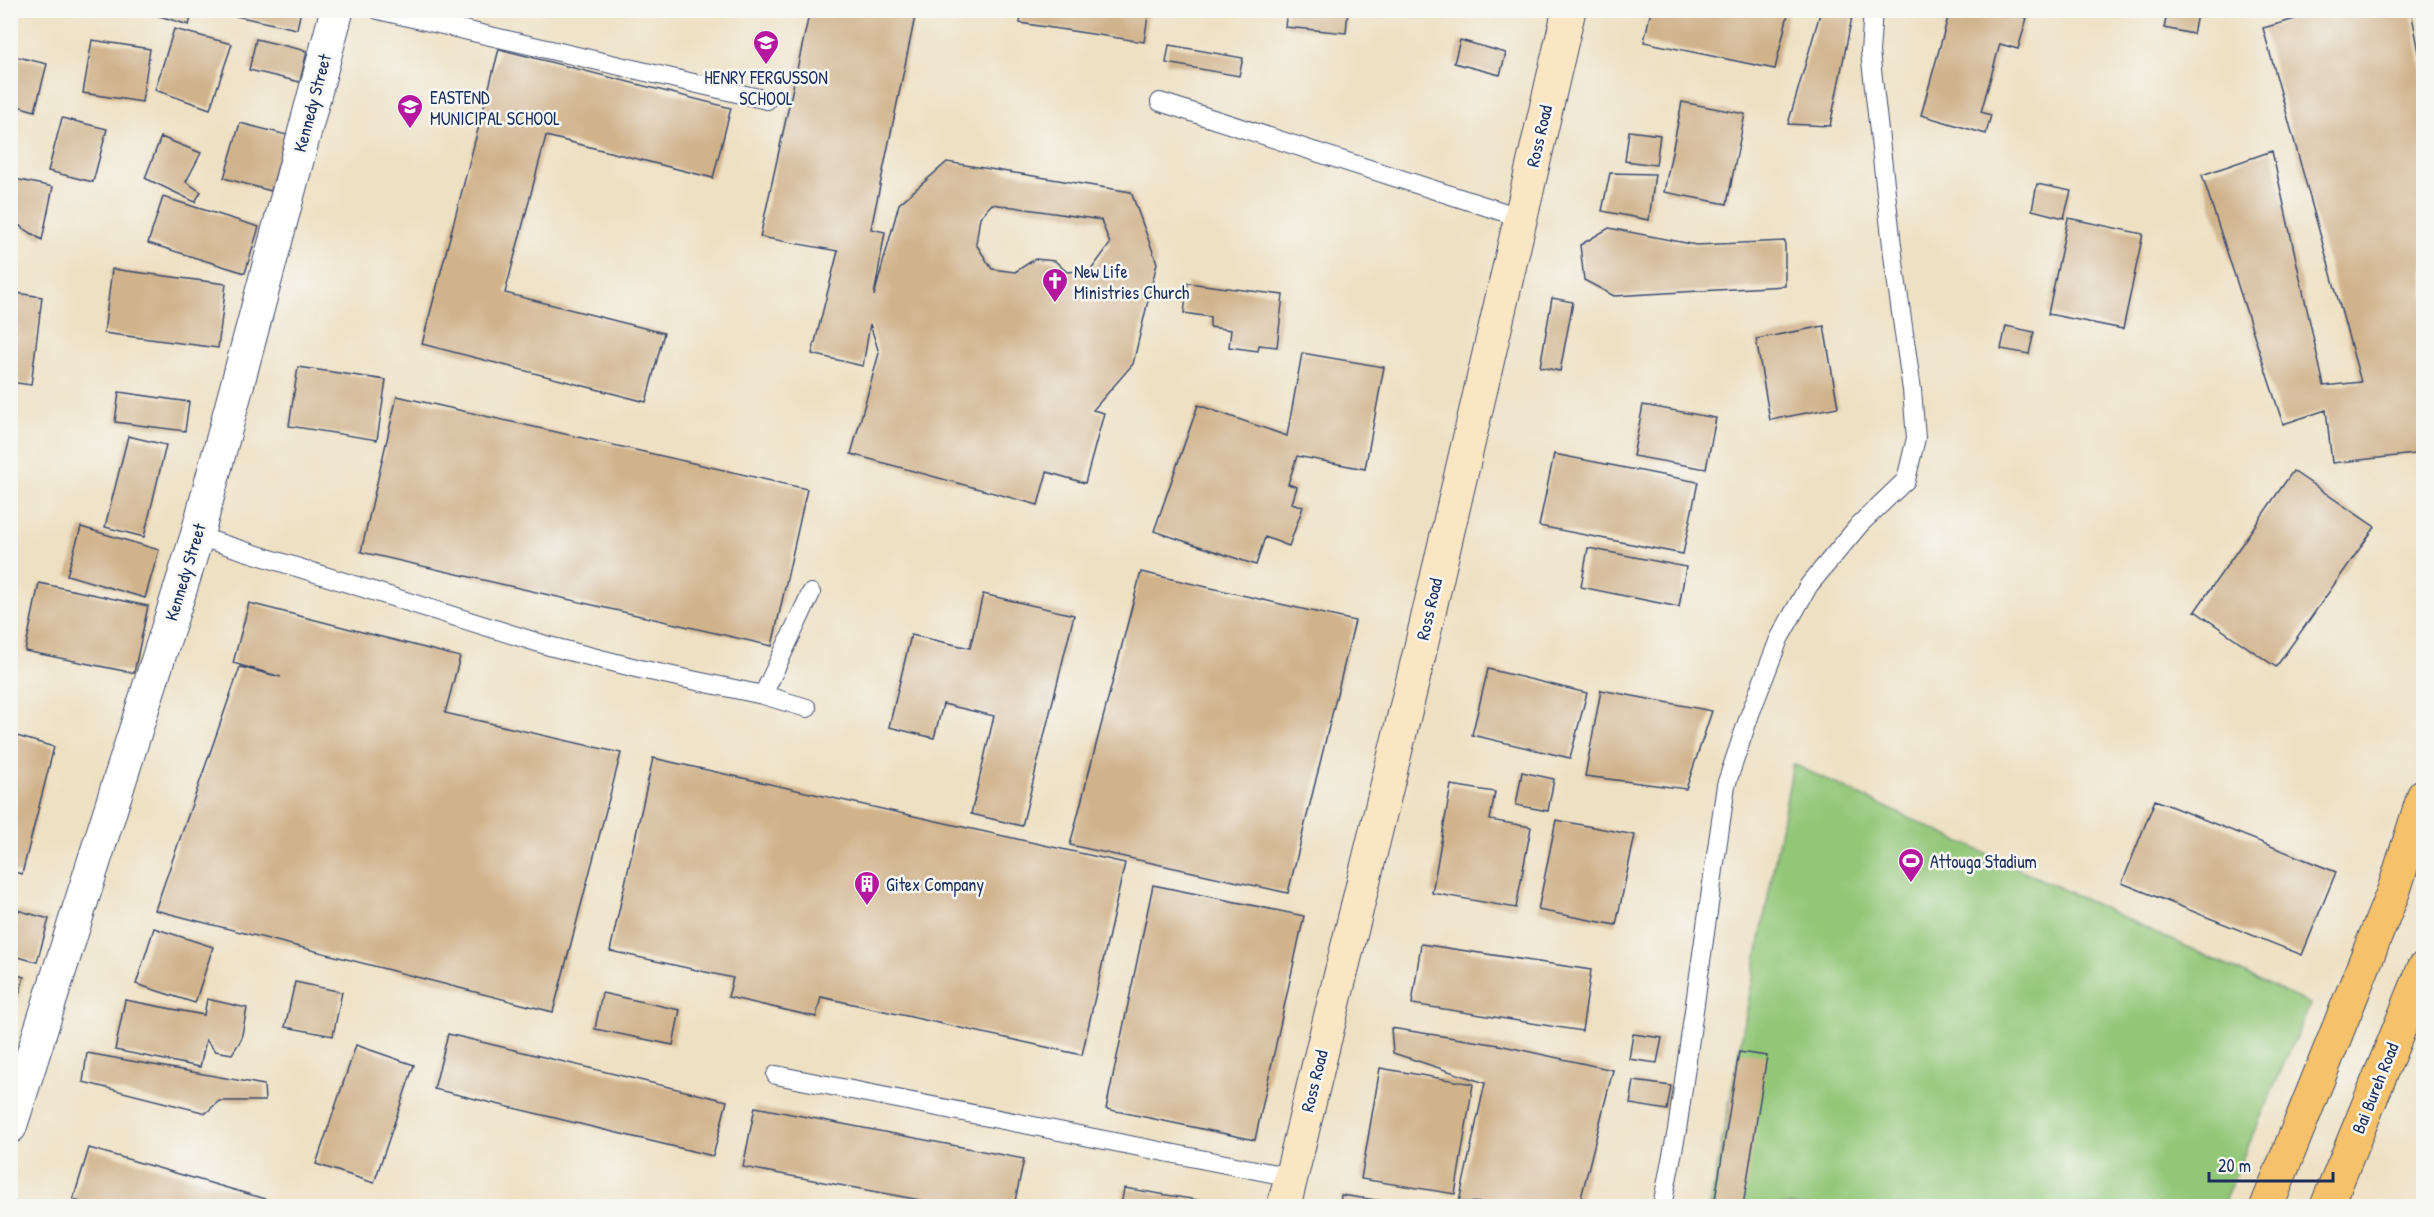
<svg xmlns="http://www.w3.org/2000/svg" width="2434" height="1217" viewBox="0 0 2434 1217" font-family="'Patrick Hand',sans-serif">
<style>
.green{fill:#93c778;stroke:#577b6b;stroke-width:1.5}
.building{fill:#d0b28b;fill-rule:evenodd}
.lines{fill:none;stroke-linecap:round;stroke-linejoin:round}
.lane-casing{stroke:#3b4a6d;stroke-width:20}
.street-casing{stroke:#3b4a6d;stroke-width:35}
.secondary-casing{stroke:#3b4a6d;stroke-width:35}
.highway-casing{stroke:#3b4a6d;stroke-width:35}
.lane{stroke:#fff;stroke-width:18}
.street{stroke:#fff;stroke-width:33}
.secondary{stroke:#fbe6c4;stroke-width:33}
.highway{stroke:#f5c16b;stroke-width:33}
.labels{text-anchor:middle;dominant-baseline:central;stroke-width:5;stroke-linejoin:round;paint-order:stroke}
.poi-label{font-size:18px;fill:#1b2f5e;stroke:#f6f6f2;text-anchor:start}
.street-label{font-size:18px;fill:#1b2f5e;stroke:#f6f6f2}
</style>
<rect width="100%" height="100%" fill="#f6f6f2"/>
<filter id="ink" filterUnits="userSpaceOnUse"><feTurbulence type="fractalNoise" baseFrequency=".0167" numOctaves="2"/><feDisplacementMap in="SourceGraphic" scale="12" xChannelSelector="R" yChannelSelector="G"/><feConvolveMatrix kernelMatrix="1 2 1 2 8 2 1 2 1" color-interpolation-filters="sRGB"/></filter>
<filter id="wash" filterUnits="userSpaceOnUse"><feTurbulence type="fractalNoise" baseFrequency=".008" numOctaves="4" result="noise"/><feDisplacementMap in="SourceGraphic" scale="24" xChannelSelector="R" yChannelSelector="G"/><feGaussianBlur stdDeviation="1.35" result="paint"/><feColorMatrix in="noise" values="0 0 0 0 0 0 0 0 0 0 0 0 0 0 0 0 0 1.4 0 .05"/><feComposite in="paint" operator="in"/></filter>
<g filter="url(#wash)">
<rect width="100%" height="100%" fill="#eee0c2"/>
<path class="green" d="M 1793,764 L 2310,1004 L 2222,1206 L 1710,1206 Z"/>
<g id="blocks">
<path class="building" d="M 140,10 L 193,10 L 189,25 Z
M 227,10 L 301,10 L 297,29 L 226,14 Z
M 810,10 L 916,12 L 871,229 L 885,232 L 874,296 L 899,204 L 947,162 L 1131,192 L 1157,263 L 1133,364 L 1093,410 L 1104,413 L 1085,483 L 1047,472 L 1038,505 L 851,454 L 879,353 L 870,324 L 863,366 L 812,354 L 838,251 L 760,237 ZM 992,204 L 1101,220 L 1110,244 L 1091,270 L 1067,272 L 1055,261 L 1035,259 L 1015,272 L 992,269 L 976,244 L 980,217 Z
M 1022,10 L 1149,10 L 1144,42 L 1020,23 Z
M 1287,10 L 1348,10 L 1346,33 L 1285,27 Z
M 1651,10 L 1789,10 L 1775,69 L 1644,42 Z
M 1821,10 L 1839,10 L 1852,17 L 1830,126 L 1788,124 Z
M 1950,10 L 2001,10 L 2027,18 L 2018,49 L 2000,44 L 1981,112 L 1991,115 L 1986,134 L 1921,115 Z
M 2168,10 L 2198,10 L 2193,34 L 2164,28 Z
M 2328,10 L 2411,10 L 2424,79 L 2424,453 L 2332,463 L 2326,410 L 2283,424 L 2202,175 L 2272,151 L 2324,386 L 2361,382 L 2263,28 Z
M 174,29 L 232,44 L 210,109 L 155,90 Z
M 256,39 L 307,51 L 300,82 L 249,70 Z
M 92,40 L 150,49 L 142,102 L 83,93 Z
M 1460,40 L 1506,53 L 1500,75 L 1454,63 Z
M 1169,45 L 1243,58 L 1239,76 L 1166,63 Z
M 499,49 L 731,108 L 713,178 L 546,136 L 505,293 L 664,333 L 646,402 L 422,344 Z
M 10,55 L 47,64 L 35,111 L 10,104 Z
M 1682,102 L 1745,114 L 1727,204 L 1664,192 Z
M 62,118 L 107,129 L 93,182 L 48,171 Z
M 240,123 L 287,135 L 271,191 L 224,178 Z
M 1629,131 L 1660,135 L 1656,165 L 1625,161 Z
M 161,137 L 201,153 L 186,182 L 201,192 L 195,202 L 145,178 Z
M 1610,173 L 1655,174 L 1649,220 L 1602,211 Z
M 10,178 L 53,187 L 42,240 L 10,220 Z
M 2037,184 L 2071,191 L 2064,218 L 2032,210 Z
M 163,197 L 259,227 L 245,273 L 148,243 Z
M 2068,218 L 2143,234 L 2123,329 L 2048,314 Z
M 1609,228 L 1696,245 L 1785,241 L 1785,286 L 1614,296 L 1584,280 L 1580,245 Z
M 112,269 L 226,284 L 218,348 L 104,333 Z
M 1188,283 L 1283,295 L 1277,347 L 1259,345 L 1258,351 L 1229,347 L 1231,330 L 1210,327 L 1210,317 L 1184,313 Z
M 10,292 L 42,297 L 31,385 L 10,382 Z
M 1552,298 L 1573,302 L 1560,371 L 1540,367 Z
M 1824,326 L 1838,407 L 1770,420 L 1756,339 Z
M 2006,326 L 2034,332 L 2029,354 L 2001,349 Z
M 1302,353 L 1384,367 L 1365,469 L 1297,456 L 1288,484 L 1297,487 L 1292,503 L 1303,507 L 1289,546 L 1265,537 L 1256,565 L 1154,531 L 1198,405 L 1287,436 Z
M 298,367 L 386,380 L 377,440 L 289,426 Z
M 119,392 L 189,402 L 185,431 L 115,422 Z
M 397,396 L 807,489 L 772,646 L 361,552 Z
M 1643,405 L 1716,418 L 1706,469 L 1633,456 Z
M 128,436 L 166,445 L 144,537 L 105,527 Z
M 1554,454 L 1698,482 L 1683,554 L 1539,526 Z
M 2293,471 L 2375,527 L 2276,667 L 2195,611 Z
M 81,527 L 159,550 L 145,598 L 67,575 Z
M 1588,548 L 1686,567 L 1679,607 L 1581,587 Z
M 1141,572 L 1355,621 L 1288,893 L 1070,845 Z
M 39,583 L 148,606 L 134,673 L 25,651 Z
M 983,594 L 1074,615 L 1022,826 L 971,814 L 994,716 L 943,704 L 934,738 L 889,727 L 911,635 L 970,648 Z
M 249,603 L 460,657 L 445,713 L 621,753 L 553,1012 L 155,910 L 240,667 L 281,677 L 233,663 Z
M 1488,669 L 1587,693 L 1570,758 L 1472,735 Z
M 1601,690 L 1712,711 L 1686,789 L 1585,776 Z
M 10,734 L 54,747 L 22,874 L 10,871 Z
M 653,758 L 1125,863 L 1082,1055 L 821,997 L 816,1017 L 728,997 L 733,978 L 610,951 Z
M 1522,772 L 1554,779 L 1548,811 L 1516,805 Z
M 1451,785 L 1495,792 L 1490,820 L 1531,827 L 1516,908 L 1432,893 Z
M 2155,800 L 2336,872 L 2302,955 L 2122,883 Z
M 1556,820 L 1635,835 L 1616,925 L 1538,910 Z
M 1153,885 L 1304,916 L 1255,1140 L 1106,1109 Z
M 10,908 L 49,919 L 37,962 L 10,955 Z
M 154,928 L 213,947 L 195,1003 L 136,984 Z
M 1421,944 L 1591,970 L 1582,1031 L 1412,1004 Z
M 10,973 L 24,977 L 11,1022 L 10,1022 Z
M 295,982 L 342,992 L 333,1036 L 285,1027 Z
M 602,993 L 680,1010 L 673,1045 L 595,1029 Z
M 207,999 L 247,1008 L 241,1040 L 232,1054 L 215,1051 L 206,1040 L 200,1067 L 115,1050 L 125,1000 L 204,1015 Z
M 1391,1028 L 1499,1045 L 1613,1070 L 1579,1206 L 1459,1202 L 1485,1083 L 1393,1053 Z
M 448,1034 L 727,1101 L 713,1156 L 434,1089 Z
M 1633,1034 L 1662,1038 L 1657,1063 L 1629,1059 Z
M 356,1045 L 414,1065 L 374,1183 L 316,1164 Z
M 1739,1052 L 1767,1056 L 1743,1206 L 1714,1206 Z
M 87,1053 L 264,1085 L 265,1101 L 219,1101 L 206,1113 L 83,1082 Z
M 1380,1068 L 1473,1084 L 1455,1194 L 1361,1179 Z
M 1634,1081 L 1671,1086 L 1667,1110 L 1630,1104 Z
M 755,1107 L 1024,1159 L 1014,1206 L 952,1206 L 743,1167 Z
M 89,1148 L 290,1206 L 96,1206 L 73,1200 Z
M 1124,1188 L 1204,1201 L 1203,1206 L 1121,1206 Z
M 1341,1195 L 1411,1205 L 1410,1206 L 1340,1206 Z"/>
</g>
</g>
<g filter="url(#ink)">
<use href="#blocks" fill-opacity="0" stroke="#3b4a6d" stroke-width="1.5"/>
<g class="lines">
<defs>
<path id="lane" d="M 378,10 L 767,100
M 1160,102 L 1519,217
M 197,536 L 549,646 L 640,669 L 763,695
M 807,708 L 763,695 L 811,593
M 776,1075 L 1291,1177
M 1662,1206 L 1677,1130 L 1726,785 L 1750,714 L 1779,639 L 1809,585 L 1860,524 L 1906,480 L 1916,438 L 1912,390 L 1894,263 L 1870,52 L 1873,10"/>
<path id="street" d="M 10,1127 L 197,536 L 337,10"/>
<path id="secondary" d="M 1284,1206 L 1419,655 L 1569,10"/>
<path id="highway" d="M 2267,1206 L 2394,890 L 2424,795
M 2327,1206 L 2424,968"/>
</defs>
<use href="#lane" class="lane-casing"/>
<use href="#street" class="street-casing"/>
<use href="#secondary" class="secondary-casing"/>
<use href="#highway" class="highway-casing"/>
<use href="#lane" class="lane"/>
<use href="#street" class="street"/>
<use href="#secondary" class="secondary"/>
<use href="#highway" class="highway"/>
</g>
</g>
<defs>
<symbol id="school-pin" viewBox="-11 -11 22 30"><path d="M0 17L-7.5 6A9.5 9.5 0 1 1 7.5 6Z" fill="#b5179e" stroke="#f6f6f2"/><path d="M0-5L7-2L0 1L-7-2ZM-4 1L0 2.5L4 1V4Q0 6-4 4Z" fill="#fff"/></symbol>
<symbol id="church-pin" viewBox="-11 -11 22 30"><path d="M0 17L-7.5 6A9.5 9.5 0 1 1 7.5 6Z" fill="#b5179e" stroke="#f6f6f2"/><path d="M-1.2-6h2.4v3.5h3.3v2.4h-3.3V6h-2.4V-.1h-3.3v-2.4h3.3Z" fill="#fff"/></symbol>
<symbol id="stadium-pin" viewBox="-11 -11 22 30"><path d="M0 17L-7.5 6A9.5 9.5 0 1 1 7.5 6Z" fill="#b5179e" stroke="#f6f6f2"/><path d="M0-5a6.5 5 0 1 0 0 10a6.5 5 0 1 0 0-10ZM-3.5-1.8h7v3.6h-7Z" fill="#fff"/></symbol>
<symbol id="building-pin" viewBox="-11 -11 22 30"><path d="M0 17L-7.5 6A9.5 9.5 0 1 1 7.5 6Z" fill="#b5179e" stroke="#f6f6f2"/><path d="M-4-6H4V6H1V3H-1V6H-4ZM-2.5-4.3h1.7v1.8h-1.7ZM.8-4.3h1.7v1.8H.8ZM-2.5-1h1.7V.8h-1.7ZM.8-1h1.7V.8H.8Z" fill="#fff"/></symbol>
</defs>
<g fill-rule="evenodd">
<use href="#school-pin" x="751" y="28" width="30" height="40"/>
<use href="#school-pin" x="395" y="92" width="30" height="40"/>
<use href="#church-pin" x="1040" y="266" width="30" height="40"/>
<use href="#stadium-pin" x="1896" y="846" width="30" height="40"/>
<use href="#building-pin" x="852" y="869" width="30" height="40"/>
</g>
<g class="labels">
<g class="poi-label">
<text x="766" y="77" text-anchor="middle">HENRY FERGUSSON<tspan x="766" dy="21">SCHOOL</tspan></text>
<text x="430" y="97">EASTEND<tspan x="430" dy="21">MUNICIPAL SCHOOL</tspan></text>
<text x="1074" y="271">New Life<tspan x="1074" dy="21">Ministries Church</tspan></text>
<text x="1930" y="861">Attouga Stadium</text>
<text x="886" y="884">Gitex Company</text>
</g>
<g class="street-label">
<text transform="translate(312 103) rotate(-75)">Kennedy Street</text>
<text transform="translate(1539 136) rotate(-77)">Ross Road</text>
<text transform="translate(185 572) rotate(-73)">Kennedy Street</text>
<text transform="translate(1429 609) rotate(-77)">Ross Road</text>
<text transform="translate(1314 1081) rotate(-76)">Ross Road</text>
<text transform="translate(2375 1088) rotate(-68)">Bai Bureh Road</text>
</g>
</g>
<rect width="2434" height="1217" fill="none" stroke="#f6f6f2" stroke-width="36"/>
<path d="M2209 1172v9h124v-9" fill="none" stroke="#1b2f5e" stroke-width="3"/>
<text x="2218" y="1172" font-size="18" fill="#1b2f5e" stroke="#f6f6f2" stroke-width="4.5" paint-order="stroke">20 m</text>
</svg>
